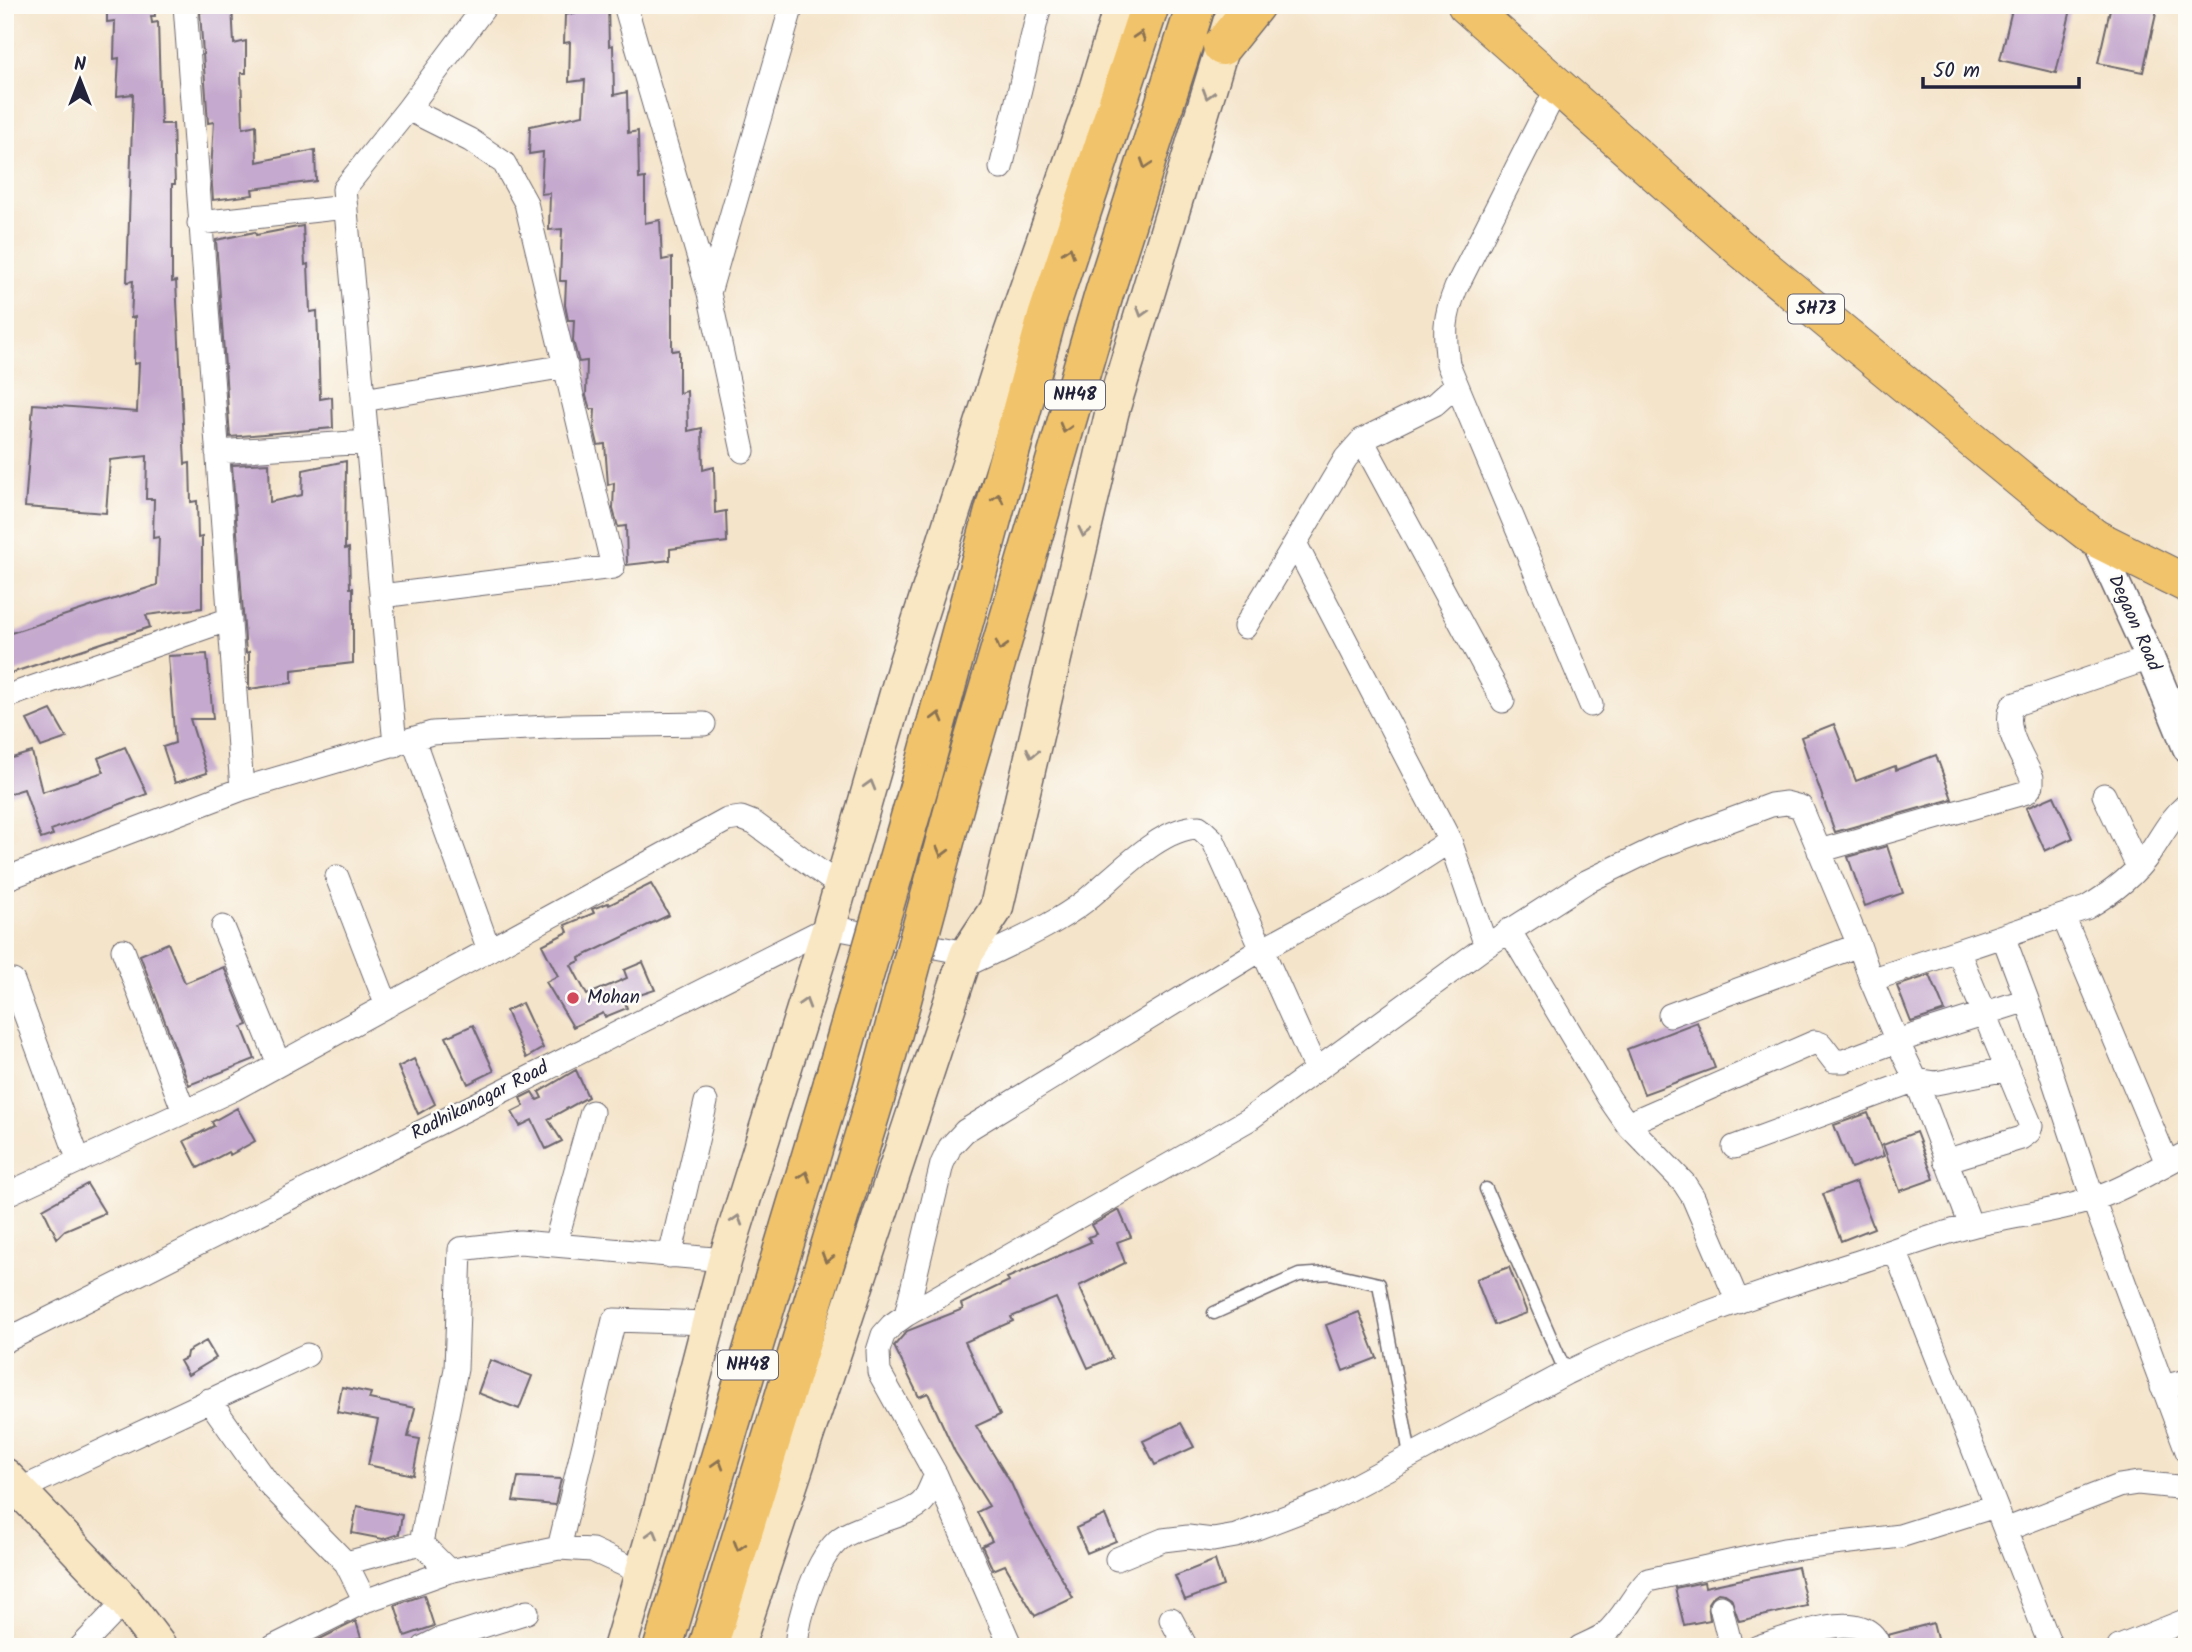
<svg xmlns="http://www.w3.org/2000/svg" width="2192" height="1652" viewBox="0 0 2192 1652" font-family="Kalam,sans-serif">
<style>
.building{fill:#c5a9ce}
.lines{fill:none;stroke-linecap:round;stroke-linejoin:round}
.service-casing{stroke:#6c666d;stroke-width:15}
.minor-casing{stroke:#6c666d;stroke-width:25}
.tertiary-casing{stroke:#6c666d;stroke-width:31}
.secondary-casing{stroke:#6c666d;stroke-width:36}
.primary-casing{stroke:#6c666d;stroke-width:39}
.trunk-casing{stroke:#6c666d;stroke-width:41}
.service{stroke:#fff;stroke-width:12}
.minor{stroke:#fff;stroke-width:23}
.tertiary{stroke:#fff;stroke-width:28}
.secondary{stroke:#f9e7c3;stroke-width:33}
.primary{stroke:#f1c36a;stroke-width:37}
.trunk{stroke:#f1c36a;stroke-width:38}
.trunk-bridge-casing{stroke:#6c666d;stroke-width:41;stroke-linecap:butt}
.trunk-bridge{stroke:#f1c36a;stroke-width:38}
.oneway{stroke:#8a7252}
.oneway2{stroke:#988e86}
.poi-dot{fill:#d1495b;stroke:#fdfcf7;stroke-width:2.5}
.labels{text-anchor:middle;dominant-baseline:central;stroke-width:5;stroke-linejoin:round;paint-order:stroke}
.shield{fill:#fdfcf7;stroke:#646373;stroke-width:2}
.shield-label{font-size:18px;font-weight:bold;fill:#22223b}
.street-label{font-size:19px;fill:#22223b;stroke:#fdfcf7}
.poi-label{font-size:19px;fill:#22223b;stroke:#fdfcf7;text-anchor:start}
</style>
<rect width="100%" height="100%" fill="#fdfcf7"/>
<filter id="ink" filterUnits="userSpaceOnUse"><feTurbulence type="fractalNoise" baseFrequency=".0143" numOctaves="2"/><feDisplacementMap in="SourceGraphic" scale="14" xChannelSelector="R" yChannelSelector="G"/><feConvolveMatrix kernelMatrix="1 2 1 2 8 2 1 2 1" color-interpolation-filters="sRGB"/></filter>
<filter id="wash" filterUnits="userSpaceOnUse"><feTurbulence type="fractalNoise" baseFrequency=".00686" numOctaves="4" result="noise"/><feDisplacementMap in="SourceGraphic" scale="28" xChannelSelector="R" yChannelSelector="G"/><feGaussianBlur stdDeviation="1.57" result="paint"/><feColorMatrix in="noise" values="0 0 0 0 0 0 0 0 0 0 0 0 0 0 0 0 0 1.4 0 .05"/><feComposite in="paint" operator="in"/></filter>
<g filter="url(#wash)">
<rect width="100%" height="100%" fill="#f4e4ca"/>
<g id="blocks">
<path class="building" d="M 107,5 L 154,5 L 155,16 L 151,16 L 152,23 L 158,22 L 161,124 L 173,124 L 175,184 L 172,184 L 172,282 L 176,281 L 185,464 L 190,463 L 191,502 L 197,501 L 198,538 L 202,537 L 202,608 L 146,615 L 150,627 L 5,675 L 5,635 L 157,585 L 159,537 L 153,538 L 154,499 L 146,499 L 147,456 L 110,460 L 106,513 L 25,507 L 33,404 L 137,412 L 139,363 L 134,364 L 135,317 L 131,318 L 133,281 L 127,282 L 133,94 L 117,96 L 119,58 L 114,59 L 115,21 L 107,22 Z
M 232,5 L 234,44 L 246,41 L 246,73 L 241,73 L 243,128 L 256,125 L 257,162 L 315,150 L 316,181 L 252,189 L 253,195 L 213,200 L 211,172 L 214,122 L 208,123 L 200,12 Z
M 2013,5 L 2072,5 L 2056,73 L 2000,60 Z
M 2111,5 L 2158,5 L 2143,72 L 2098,63 Z
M 608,6 L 609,46 L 613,45 L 614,95 L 627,92 L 628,133 L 638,131 L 639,179 L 645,178 L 645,223 L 660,220 L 662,260 L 672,258 L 672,351 L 679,350 L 679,393 L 687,391 L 688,431 L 702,428 L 703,470 L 714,467 L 715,513 L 726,511 L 727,542 L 670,549 L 670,560 L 627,565 L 626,526 L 618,527 L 613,509 L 614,483 L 608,485 L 605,444 L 598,445 L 594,428 L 595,409 L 590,409 L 586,396 L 587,361 L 579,362 L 578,359 L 573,341 L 574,320 L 568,320 L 565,305 L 566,281 L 560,281 L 562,229 L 549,230 L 550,193 L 541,194 L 543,152 L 529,154 L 530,126 L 583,115 L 585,80 L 569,82 L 570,42 L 564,43 L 565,15 Z
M 303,226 L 305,265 L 308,264 L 310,312 L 317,311 L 320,399 L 332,397 L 333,428 L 230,437 L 216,240 L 255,232 L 256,235 Z
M 346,461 L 345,549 L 349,548 L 350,588 L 353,588 L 353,663 L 292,670 L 292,683 L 249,689 L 249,652 L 246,653 L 232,465 L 269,463 L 270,502 L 302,495 L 303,470 Z
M 207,654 L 213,719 L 190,719 L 207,773 L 175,783 L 163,747 L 175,743 L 168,656 Z
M 51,710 L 67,738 L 41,747 L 27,720 Z
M 1834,724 L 1856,781 L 1895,766 L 1896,770 L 1936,755 L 1952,799 L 1835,832 L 1801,737 Z
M 125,747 L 147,794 L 51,830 L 53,835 L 41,839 L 24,789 L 5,795 L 5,760 L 32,752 L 42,792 L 104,772 L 98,758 Z
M 2054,796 L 2073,838 L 2045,851 L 2026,808 Z
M 1887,846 L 1903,893 L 1865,906 L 1848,857 Z
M 651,884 L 669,915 L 579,958 L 580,961 L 571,965 L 587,995 L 627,978 L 624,970 L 643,962 L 655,990 L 624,1000 L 627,1008 L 605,1017 L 603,1013 L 573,1027 L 546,982 L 558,976 L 542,945 L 568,932 L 565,925 L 594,913 L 592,909 L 608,903 L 609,905 Z
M 168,943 L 185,983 L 224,967 L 248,1025 L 242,1027 L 255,1059 L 189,1085 L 140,955 Z
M 1930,975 L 1945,1011 L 1911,1022 L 1897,986 Z
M 522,1003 L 543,1048 L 526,1058 L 506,1011 Z
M 1697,1022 L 1715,1068 L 1644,1094 L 1627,1049 Z
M 473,1025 L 494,1071 L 468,1084 L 446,1037 Z
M 414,1059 L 435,1104 L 418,1114 L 398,1067 Z
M 576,1070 L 588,1097 L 548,1119 L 562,1141 L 546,1149 L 532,1120 L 520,1126 L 512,1112 L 524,1106 L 520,1098 L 532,1092 L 537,1100 L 542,1098 L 539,1092 Z
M 237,1108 L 255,1141 L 230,1155 L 228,1152 L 198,1168 L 184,1141 L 214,1126 L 212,1122 Z
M 1868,1113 L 1884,1156 L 1851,1168 L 1834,1125 Z
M 1916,1132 L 1934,1179 L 1900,1191 L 1883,1145 Z
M 1856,1182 L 1874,1228 L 1841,1241 L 1823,1194 Z
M 87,1184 L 105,1213 L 65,1230 L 57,1238 L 43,1209 Z
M 1119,1210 L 1131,1237 L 1117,1242 L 1125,1263 L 1079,1286 L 1112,1358 L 1088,1368 L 1056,1298 L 1011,1317 L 1013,1321 L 965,1342 L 1000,1415 L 976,1426 L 1011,1483 L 1024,1512 L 1073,1598 L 1035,1616 L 1005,1565 L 993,1570 L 982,1546 L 992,1541 L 977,1512 L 989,1506 L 955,1452 L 928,1393 L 919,1397 L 894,1346 L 907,1331 L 963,1309 L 961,1304 L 1009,1281 L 1007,1278 L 1091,1242 L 1088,1237 L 1097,1234 L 1092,1225 Z
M 1509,1267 L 1527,1313 L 1494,1325 L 1476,1279 Z
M 1359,1312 L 1377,1358 L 1343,1371 L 1326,1325 Z
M 206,1341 L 216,1358 L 188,1375 L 180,1361 L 186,1358 L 187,1352 Z
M 490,1360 L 532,1376 L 519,1409 L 478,1393 Z
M 342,1387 L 371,1393 L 369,1399 L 415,1408 L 408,1437 L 420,1439 L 413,1475 L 368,1465 L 378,1420 L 337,1412 Z
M 1181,1423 L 1194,1447 L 1155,1465 L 1143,1441 Z
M 518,1477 L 561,1479 L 555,1505 L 513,1501 Z
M 357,1506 L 402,1515 L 399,1534 L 383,1539 L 352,1533 Z
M 1105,1515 L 1116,1541 L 1087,1553 L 1076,1528 Z
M 1215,1560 L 1223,1586 L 1185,1600 L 1175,1576 Z
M 1798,1567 L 1807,1606 L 1739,1621 L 1731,1598 L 1725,1594 L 1718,1593 L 1712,1597 L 1708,1603 L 1710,1620 L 1684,1625 L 1675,1588 L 1704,1582 L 1705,1587 Z
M 424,1595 L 434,1626 L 405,1636 L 395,1605 Z
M 356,1621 L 361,1638 L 345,1643 L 346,1647 L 320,1647 L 318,1640 Z
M 1933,1623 L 1939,1647 L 1893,1647 L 1888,1635 Z"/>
</g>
</g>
<g filter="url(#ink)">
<use href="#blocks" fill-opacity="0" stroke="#6c666d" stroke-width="2"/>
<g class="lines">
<defs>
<path id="service" d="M 1486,1189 L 1566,1373
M 1214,1313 L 1299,1275 L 1330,1273 L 1379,1284 L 1410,1455"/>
<path id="minor" d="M 185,5 L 242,789
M 625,5 L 709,293 L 792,5
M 1558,86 L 1456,288 C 1444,317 1444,333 1448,364 L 1591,705
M 1001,168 L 1040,5
M 199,223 L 346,207
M 709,293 L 743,451
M 363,400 L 566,366
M 1362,440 L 1503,701
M 217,452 L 367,442
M 1296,545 L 1450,841 L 1486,946
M 381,596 L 613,567 L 526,203 L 504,163 L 470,140 L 408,109
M 1245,627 L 1346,458 L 1362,440 L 1435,404 L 1456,385
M 5,697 L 230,619
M 413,739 L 489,950
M 395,745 L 344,189 L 408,109 L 486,5
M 2104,795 L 2138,867
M 1819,851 L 2027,792 L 2032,785 L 2032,778 C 2023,757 2001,727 2013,705 L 2150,658
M 337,877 L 387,1006
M 5,879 L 242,789 L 432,733 L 568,726 L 704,724
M 2063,916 L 2167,1163
M 223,927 L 279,1064
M 1509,930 L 1609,1098 L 1627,1124 L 1684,1183 L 1693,1197 L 1738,1302
M 2003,936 L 2027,1000 L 2093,1199 L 2187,1451
M 123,950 L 184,1112
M 962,967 C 993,952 1026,938 1055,921 C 1067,914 1080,906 1091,896 C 1119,873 1161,827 1199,827 L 1213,840 L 1316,1070
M 1871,980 L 2086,908 C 2110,894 2134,876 2150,853 C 2163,834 2169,820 2187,804
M 13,981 L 79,1161
M 1670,1015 L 1859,945
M 1627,1124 L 1815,1042 L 1821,1044 L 1834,1061 L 1844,1061 L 1897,1041 L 2027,1000
M 1734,1147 L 1916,1080 L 1936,1083 L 2007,1069
M 1945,1161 L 2021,1138 L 2029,1132 L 2031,1126 L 1958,951
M 5,1195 L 234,1089 L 727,820 L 741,818 L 754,823 L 841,887
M 555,1245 L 592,1112
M 1895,1250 L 2051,1647
M 670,1256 L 706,1102
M 906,1315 L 942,1164 L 950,1147 L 965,1131 L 1262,949 L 1383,884 L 1450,841
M 5,1341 L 829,927 L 967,953
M 2162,1387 L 2187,1381
M 209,1400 L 267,1482 L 346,1563 L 365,1601
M 19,1490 L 307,1355
M 2005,1530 L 2119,1486 L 2138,1483 L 2187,1488
M 559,1548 L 614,1320 L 709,1323
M 1117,1559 L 1163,1540 L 1188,1537 L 1213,1540 L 1236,1536 L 1325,1502 L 1566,1373 C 1657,1328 1753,1295 1849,1265 C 1890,1252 1930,1236 1971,1226 C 2011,1216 2052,1212 2091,1200 C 2125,1189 2155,1169 2187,1153
M 346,1563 L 421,1543
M 449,1571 L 421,1543 L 456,1369 L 460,1249 L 520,1242 L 725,1260
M 1721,1607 L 1731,1647
M 1171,1619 L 1186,1647
M 81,1647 L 125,1601
M 273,1647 L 365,1601 L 449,1571 L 559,1548 L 592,1550 L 642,1573
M 424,1647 L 438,1640 L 527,1612
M 796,1647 C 798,1617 816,1557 841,1538 C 861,1523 912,1517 924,1500 C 929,1492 932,1483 936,1475
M 1011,1647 L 936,1475 L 879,1372 L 878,1351 L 883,1335 L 892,1325 L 906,1315 L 1248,1120 L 1486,946 L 1586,882 L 1658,847 L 1771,805 L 1786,803 L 1801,807 L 1859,945 L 1871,980 L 1897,1041 L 1916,1080 L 1971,1226
M 1580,1647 C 1588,1643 1598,1639 1605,1634 C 1623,1619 1632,1596 1648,1580 L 1784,1550 L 1900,1536 L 1995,1506
M 1758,1647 C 1788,1638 1867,1603 1879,1647
M 2119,1647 L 2187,1620"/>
<path id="tertiary" d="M 2095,538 L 2150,658 L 2187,748"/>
<path id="secondary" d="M 5,1475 L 125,1601 L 160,1647
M 620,1647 L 660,1510 L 725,1260 L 829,927 L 905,664 L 1008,341 L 1092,101 L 1121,5
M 737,1647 L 962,967 L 967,953 L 996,909 L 1112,412 L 1230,21"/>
<path id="primary" d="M 1466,5 L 1740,248 L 2032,489 L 2095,538 L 2187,584"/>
<path id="trunk" d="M 1222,46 L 1255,5
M 920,783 L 1047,317 L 1150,5
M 960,786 L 1104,294 L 1196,5
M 663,1647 L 833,1083
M 708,1647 L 875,1099"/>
</defs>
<use href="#service" class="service-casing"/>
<use href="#minor" class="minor-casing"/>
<use href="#tertiary" class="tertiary-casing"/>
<use href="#secondary" class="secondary-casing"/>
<use href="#primary" class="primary-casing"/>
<use href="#trunk" class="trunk-casing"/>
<use href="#service" class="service"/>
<use href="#minor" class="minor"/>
<use href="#tertiary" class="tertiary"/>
<use href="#secondary" class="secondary"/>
<use href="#primary" class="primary"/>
<use href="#trunk" class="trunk"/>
<defs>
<path id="trunk-bridge" d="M 833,1083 L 920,783
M 875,1099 L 960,786"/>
</defs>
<use href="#trunk-bridge" class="trunk-bridge-casing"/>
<use href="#trunk-bridge" class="trunk-bridge"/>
</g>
<defs><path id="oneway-chevron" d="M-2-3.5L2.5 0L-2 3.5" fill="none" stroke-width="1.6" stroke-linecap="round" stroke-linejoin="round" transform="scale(1.75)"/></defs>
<g class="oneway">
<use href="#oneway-chevron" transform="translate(1140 36) rotate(-72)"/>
<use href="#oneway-chevron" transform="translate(1146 164) rotate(108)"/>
<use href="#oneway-chevron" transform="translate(1069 252) rotate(-72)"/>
<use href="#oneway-chevron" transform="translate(1065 428) rotate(106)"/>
<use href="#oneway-chevron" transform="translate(998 498) rotate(-75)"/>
<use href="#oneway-chevron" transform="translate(1001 646) rotate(106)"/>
<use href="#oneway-chevron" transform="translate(938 717) rotate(-75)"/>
<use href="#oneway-chevron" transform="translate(942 852) rotate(105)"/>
<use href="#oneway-chevron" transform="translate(805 1176) rotate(-73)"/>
<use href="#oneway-chevron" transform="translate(827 1258) rotate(107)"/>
<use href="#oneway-chevron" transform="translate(718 1464) rotate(-73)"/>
<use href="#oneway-chevron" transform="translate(739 1546) rotate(107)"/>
</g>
<g class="oneway2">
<use href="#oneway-chevron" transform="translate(1208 94) rotate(107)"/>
<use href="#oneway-chevron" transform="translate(1142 312) rotate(107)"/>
<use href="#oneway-chevron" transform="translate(1084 532) rotate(103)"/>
<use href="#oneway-chevron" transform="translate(1032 753) rotate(103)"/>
<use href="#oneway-chevron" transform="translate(870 785) rotate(-74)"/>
<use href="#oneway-chevron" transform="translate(805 1003) rotate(-73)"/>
<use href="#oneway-chevron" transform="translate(737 1220) rotate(-73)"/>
<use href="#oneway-chevron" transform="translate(653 1534) rotate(-74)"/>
</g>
</g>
<circle class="poi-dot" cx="573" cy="998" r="7"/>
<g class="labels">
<g class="shield">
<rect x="1788" y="294.5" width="56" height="29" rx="5"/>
<rect x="1045" y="380.5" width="60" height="29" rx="5"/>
<rect x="718" y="1350.5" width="60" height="29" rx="5"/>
</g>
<g class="shield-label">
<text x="1816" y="309">SH73</text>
<text x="1075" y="395">NH48</text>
<text x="748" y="1365">NH48</text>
</g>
<g class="street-label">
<text transform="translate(2134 623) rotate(66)">Degaon Road</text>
<text transform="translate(480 1101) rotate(-27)">Radhikanagar Road</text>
</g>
<g class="poi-label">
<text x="587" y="998">Mohan</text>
</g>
</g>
<rect width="2192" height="1652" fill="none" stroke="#fdfcf7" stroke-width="28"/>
<g transform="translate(80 80)" stroke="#fdfcf7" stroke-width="5" paint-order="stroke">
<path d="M0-5L12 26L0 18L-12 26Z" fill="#22223b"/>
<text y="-10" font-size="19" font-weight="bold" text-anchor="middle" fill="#22223b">N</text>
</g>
<path d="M1923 77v10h156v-10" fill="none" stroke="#22223b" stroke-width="3.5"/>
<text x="1933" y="77" font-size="21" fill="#22223b" stroke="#fdfcf7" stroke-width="5" paint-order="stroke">50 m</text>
</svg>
